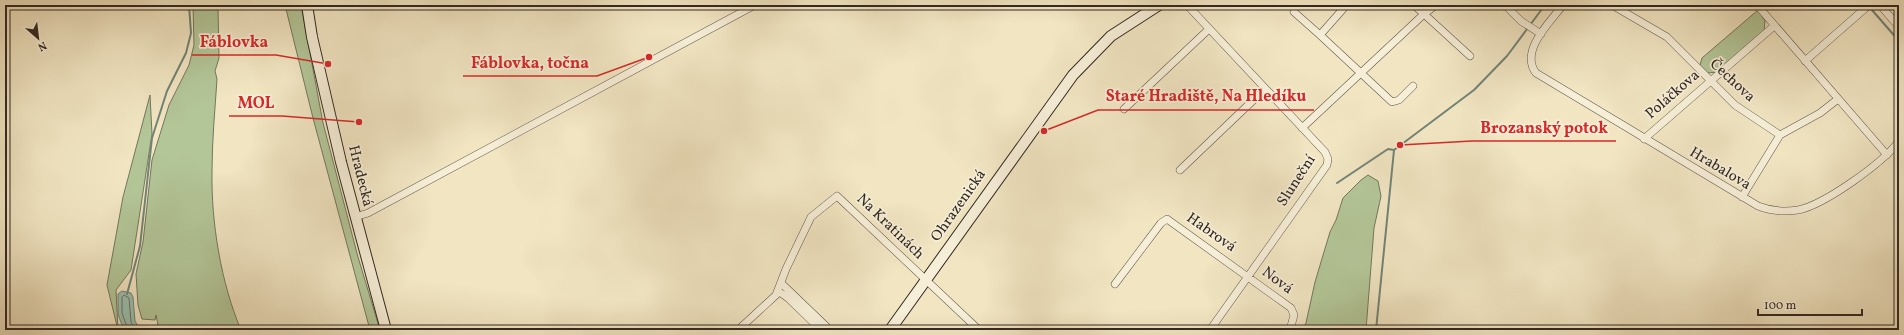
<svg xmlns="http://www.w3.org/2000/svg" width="1904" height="335" viewBox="0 0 1904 335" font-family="Vollkorn,serif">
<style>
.green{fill:#b3c698;stroke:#73775d}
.water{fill:#9cc0ae;stroke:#728376}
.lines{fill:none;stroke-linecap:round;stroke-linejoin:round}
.shore{stroke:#687468;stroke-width:1}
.stream{stroke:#728376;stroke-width:2}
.street-casing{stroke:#62574a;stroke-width:8}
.secondary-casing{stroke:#332822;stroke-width:12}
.street{stroke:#f6eed7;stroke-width:7}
.secondary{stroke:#f6eed7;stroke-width:10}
.labels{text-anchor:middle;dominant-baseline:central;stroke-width:3.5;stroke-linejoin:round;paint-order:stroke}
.street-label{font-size:15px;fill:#332822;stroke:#f6eed7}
.leader{fill:none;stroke:#d62828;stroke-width:1.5}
.callout-dot{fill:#d62828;stroke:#f6eed7;stroke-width:1.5}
.callout-label{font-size:16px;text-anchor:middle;font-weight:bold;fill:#d62828;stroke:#f6eed7;stroke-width:3.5;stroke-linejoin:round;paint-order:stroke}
</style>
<rect width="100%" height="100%" fill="#f1e5c2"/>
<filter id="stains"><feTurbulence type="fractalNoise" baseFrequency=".005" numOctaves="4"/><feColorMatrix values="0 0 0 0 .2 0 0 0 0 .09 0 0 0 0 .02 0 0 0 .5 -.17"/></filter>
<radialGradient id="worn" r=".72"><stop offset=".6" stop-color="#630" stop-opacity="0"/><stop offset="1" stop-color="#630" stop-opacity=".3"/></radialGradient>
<path class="green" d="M 193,5 L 217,5 L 218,9 L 219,58 L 215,71 L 217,79 C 215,110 212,140 212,171 C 211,222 221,283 241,330 L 159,330 L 156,315 L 155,320 L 142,319 L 138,305 L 136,274 L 143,242 L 152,160 L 169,105 L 189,65 L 194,45 Z
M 285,5 L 301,5 L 323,123 L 358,257 L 380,330 L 370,330 L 313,118 Z
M 1758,10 L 1765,21 L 1764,31 L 1717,72 L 1708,73 L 1700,65 L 1702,58 Z
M 150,95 L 152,134 L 131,270 L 116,290 L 118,330 L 107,285 L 123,197 Z
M 1368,175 L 1378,181 L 1381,196 L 1374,228 L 1366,330 L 1302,330 L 1306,323 L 1315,282 L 1330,232 L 1336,220 L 1343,198 L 1361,180 Z"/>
<path class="water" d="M 122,291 L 131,293 L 133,297 L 135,321 L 140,330 L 125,330 L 123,328 L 118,314 L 118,294 Z"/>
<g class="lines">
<path class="shore" d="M 128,330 L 122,313 L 122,297 L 124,295 L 129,298 L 131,322 L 135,330"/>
<path class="stream" d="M 1872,10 L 1899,41
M 1337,183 L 1388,149 L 1394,150
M 127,294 L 140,246 L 152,138 L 167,91 L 186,53 L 191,33 L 189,5
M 1376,330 L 1394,150 L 1474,90 L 1507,56 L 1545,5"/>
<defs>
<path id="street" d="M 1187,5 L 1325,152 L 1328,159 L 1327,165 L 1210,330
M 1414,5 L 1424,14 L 1436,5
M 1505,5 L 1521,21 L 1541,34
M 1563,5 C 1551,21 1519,51 1536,73 L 1758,206 C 1771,211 1785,212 1798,210 C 1824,205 1883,163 1899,141
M 1612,5 L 1667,37 L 1735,105 L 1780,135 L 1820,113 L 1838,99
M 1757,5 L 1887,155
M 1880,5 L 1899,27
M 1294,12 L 1320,35 L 1343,9
M 1320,35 L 1392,102 L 1399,100 L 1413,86
M 1805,61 L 1869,5
M 1124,109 L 1209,29
M 1302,128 L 1424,14 L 1470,56
M 1644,139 L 1774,26
M 1180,170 L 1265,89
M 1742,197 L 1780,135
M 355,217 L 368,213 L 755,5
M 781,283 L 830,330
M 1115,284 L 1161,223 L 1167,219 L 1291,308 L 1294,315 L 1290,330
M 778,291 L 788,298 L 821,330
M 738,330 L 776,295 L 786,269 L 811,217 L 837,196 L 979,330"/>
<path id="secondary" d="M 307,5 L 312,37 L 341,162 L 386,330
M 890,330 L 1073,75 L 1111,36 L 1159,5"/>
</defs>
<use href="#street" class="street-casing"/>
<use href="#secondary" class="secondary-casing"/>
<use href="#street" class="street"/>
<use href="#secondary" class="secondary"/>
</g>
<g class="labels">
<g class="street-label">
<text transform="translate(1732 81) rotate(43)">Čechova</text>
<text transform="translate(1673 95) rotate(-41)">Poláčkova</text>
<text transform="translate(1720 169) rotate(31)">Hrabalova</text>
<text transform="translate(360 176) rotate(76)">Hradecká</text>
<text transform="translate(1297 181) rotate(-57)">Sluneční</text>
<text transform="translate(959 206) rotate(-55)">Ohrazenická</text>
<text transform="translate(890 227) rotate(44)">Na Kratinách</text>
<text transform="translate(1211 233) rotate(35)">Habrová</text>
<text transform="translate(1277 281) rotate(37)">Nová</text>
</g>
</g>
<path class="leader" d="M328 64L276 55H192M649 57L597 76H463M1044 131L1098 110H1314M359 122L282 116H229M1400 145L1472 141H1616"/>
<g class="callout-dot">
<circle cx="328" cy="64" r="4"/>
<circle cx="649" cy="57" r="4"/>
<circle cx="1044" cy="131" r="4"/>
<circle cx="359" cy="122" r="4"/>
<circle cx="1400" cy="145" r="4"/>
</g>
<g class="callout-label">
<text x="234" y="47">Fáblovka</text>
<text x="530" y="68">Fáblovka, točna</text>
<text x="1206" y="101">Staré Hradiště, Na Hledíku</text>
<text x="256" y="108">MOL</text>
<text x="1544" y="133">Brozanský potok</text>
</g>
<rect width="1904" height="335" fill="none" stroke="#f1e5c2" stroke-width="20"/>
<rect x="6" y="6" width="1892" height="323" fill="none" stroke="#332822" stroke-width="2"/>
<rect x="10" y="10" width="1884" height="315" fill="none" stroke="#332822"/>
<g transform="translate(38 38) rotate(152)" stroke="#f6eed7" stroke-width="3" paint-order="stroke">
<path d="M0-3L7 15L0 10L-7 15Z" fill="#332822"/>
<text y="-6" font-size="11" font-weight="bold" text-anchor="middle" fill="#332822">N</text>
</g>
<path d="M1758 309v6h104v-6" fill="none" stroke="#332822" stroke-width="2"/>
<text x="1764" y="309" font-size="12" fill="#332822" stroke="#f6eed7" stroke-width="3" paint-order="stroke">100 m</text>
<rect width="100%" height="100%" filter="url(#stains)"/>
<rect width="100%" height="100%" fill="url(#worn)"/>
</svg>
